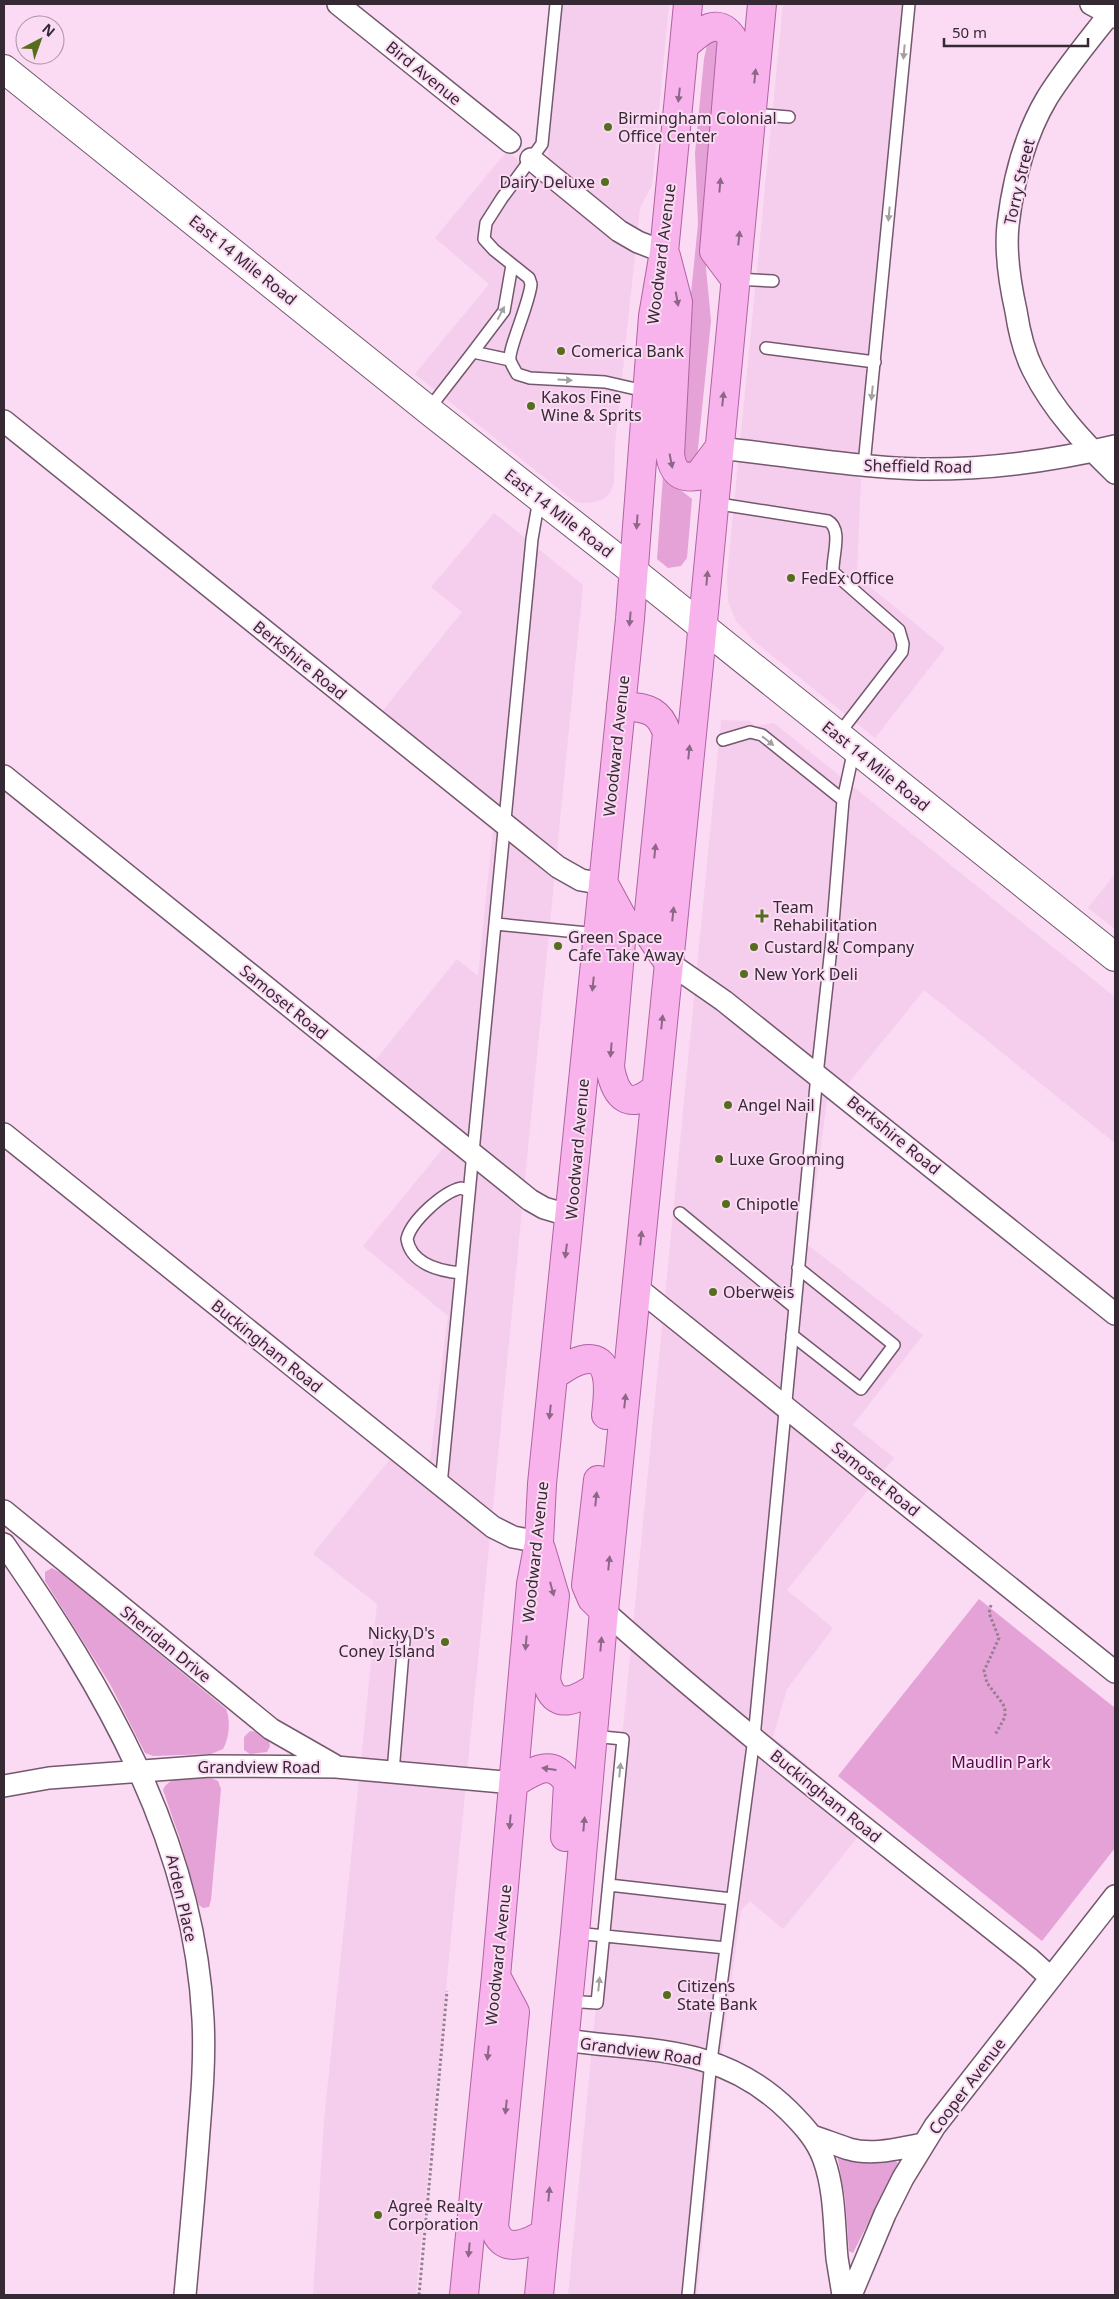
<svg xmlns="http://www.w3.org/2000/svg" width="1119" height="2299" viewBox="0 0 1119 2299" font-family="'Noto Sans',sans-serif">
<style>
.built{fill:#f5ceed}
.green{fill:#e4a2d7}
.lines{fill:none;stroke-linecap:round;stroke-linejoin:round}
.lane-casing{stroke:#74586e;stroke-width:14}
.street-casing{stroke:#74586e;stroke-width:24}
.secondary-casing{stroke:#74586e;stroke-width:30}
.primary-casing{stroke:#b162a3;stroke-width:30}
.path{stroke:#947e8f;stroke-width:3;stroke-dasharray:2.5 2.5;stroke-linecap:butt}
.lane{stroke:#fff;stroke-width:11}
.street{stroke:#fff;stroke-width:21}
.secondary{stroke:#fff;stroke-width:28}
.primary{stroke:#f8b3ec;stroke-width:28}
.oneway{fill:#a49fa3}
.oneway2{fill:#8d6786}
.poi-dot{fill:#566d1d;stroke:#fbdaf3;stroke-width:2}
.labels{text-anchor:middle;dominant-baseline:central;stroke-width:4;stroke-linejoin:round;paint-order:stroke}
.street-label{font-size:16px;fill:#352933;stroke:#fbdaf3}
.poi-label{font-size:16px;fill:#352933;stroke:#fbdaf3;text-anchor:start}
.park-label{font-size:16px;fill:#53094a;stroke:#fbdaf3}
</style>
<rect width="100%" height="100%" fill="#fbdaf3"/>
<path class="built" d="M 563,4 L 669,4 L 652,185 L 640,208 L 615,444 L 614,483 L 609,494 L 603,499 L 595,502 L 584,503 L 576,502 L 565,494 L 415,374 L 489,284 L 435,238 L 507,151 L 516,158 L 531,178 L 548,157 Z
M 783,4 L 903,4 L 857,477 L 861,478 L 857,576 L 945,648 L 875,738 L 754,641 L 736,621 L 728,601 L 727,576 Z
M 494,513 L 583,585 L 416,2295 L 313,2295 L 324,2121 L 377,1604 L 313,1554 L 390,1459 L 430,1459 L 448,1316 L 363,1246 L 444,1147 L 361,1078 L 457,959 L 478,976 L 493,829 L 369,728 L 462,612 L 431,587 Z
M 721,720 L 750,721 L 755,726 L 774,723 L 1115,997 L 1115,1143 L 924,990 L 847,1085 L 827,1100 L 808,1245 L 923,1335 L 853,1425 L 894,1458 L 787,1590 L 833,1628 L 787,1689 L 773,1737 L 831,1785 L 858,1837 L 783,1929 L 750,1901 L 741,1910 L 718,2077 L 697,2295 L 568,2295 Z
M 1115,874 L 1115,929 L 1088,908 Z"/>
<path class="green" d="M 711,40 L 719,41 L 726,58 L 706,268 L 711,321 L 697,458 L 690,465 L 684,465 L 677,432 L 698,224 L 695,153 L 704,59 L 707,45 Z
M 663,476 L 692,499 L 687,558 L 681,566 L 668,568 L 657,559 Z
M 52,1568 L 63,1574 L 226,1709 C 231,1721 229,1738 223,1749 L 211,1754 L 153,1756 L 145,1753 L 110,1684 L 45,1581 L 45,1572 Z
M 979,1599 L 1115,1708 L 1115,1848 L 1042,1941 L 838,1776 Z
M 250,1731 L 257,1732 L 269,1741 L 270,1746 L 267,1752 L 250,1754 L 244,1750 L 244,1737 Z
M 211,1778 L 218,1781 L 221,1789 L 211,1900 L 209,1907 L 203,1908 L 199,1905 L 179,1836 L 163,1790 C 169,1774 196,1777 211,1778 Z
M 837,2154 L 891,2158 L 898,2163 L 853,2253 L 849,2251 L 845,2198 Z"/>
<g class="lines">
<defs>
<path id="lane" d="M 556,4 L 542,144 L 502,198 L 486,223 L 484,239 L 494,250 L 529,278 L 531,284 C 530,302 508,349 510,360 C 511,364 515,370 517,374 L 530,378 L 605,382 L 649,392
M 751,114 L 789,117
M 735,279 L 773,281
M 766,348 L 875,362
M 473,352 L 504,311 L 512,265
M 428,410 L 473,352 L 510,360
M 864,465 L 909,4
M 713,503 L 828,521 C 843,529 832,557 833,572 L 899,630 L 903,644 L 902,652 L 838,735
M 723,740 L 750,732 L 762,735 L 843,800
M 496,924 L 598,934
M 680,1213 L 794,1307
M 461,1273 C 440,1271 411,1264 407,1239 C 411,1221 443,1192 461,1188 L 469,1191
M 792,1335 L 861,1389 L 894,1345 L 798,1268
M 441,1485 L 532,539 L 539,499
M 393,1772 L 404,1640
M 609,1885 L 732,1899
M 575,1933 L 726,1948
M 567,2001 L 597,2003 L 623,1739 L 592,1736
M 688,2295 L 711,2061 L 754,1738 L 817,1075 L 831,948 L 843,800 L 854,749"/>
<path id="street" d="M 338,4 L 510,142
M 1091,4 L 1115,17
M 1115,7 C 1092,37 1067,66 1047,98 C 1025,135 1013,182 1008,225 C 1005,253 1010,284 1016,311 C 1019,331 1024,352 1033,370 C 1053,410 1083,442 1115,473
M 531,159 L 619,231 L 638,242 L 664,252
M 4,421 L 558,867 L 581,880 L 604,884
M 719,448 C 785,455 852,467 919,469 C 985,470 1052,461 1115,446
M 4,776 L 530,1200 L 544,1208 L 571,1216
M 668,962 L 724,1001 L 1115,1314
M 4,1134 L 493,1527 L 513,1537 L 539,1542
M 636,1287 L 1115,1672
M 4,1511 L 271,1729 L 334,1765
M 4,1544 C 104,1688 194,1839 203,2019 C 205,2057 202,2094 199,2131 C 195,2186 190,2241 185,2295
M 604,1611 C 741,1733 887,1845 1030,1959 L 1051,1978
M 4,1786 L 49,1778 L 210,1766 L 336,1767 L 514,1783
M 564,2040 C 651,2052 722,2045 789,2111 C 804,2126 817,2140 824,2160 C 835,2191 834,2225 837,2258 C 839,2270 841,2283 843,2295
M 812,2136 C 824,2140 837,2145 849,2149 C 873,2156 900,2148 923,2144
M 851,2295 L 885,2214 L 903,2178 L 935,2126 L 1115,1896"/>
<path id="secondary" d="M 4,69 L 432,413 L 633,571 L 1115,957"/>
<path id="primary" d="M 684,46 C 699,33 716,15 732,37 L 714,251 L 735,279
M 666,256 L 678,302 L 670,455 C 673,472 679,479 698,476 L 719,448
M 621,705 C 645,709 658,707 667,733 L 647,931 L 668,962
M 604,884 L 623,919 L 610,1067 C 615,1097 629,1112 656,1088
M 554,1375 C 562,1370 572,1362 582,1360 C 615,1352 608,1397 606,1415
M 598,1480 L 586,1585 L 592,1599 L 604,1611
M 541,1549 L 555,1596 L 546,1679 C 553,1713 578,1700 597,1686
M 514,1783 C 534,1771 552,1757 568,1783 L 565,1837
M 496,1976 L 515,2012 L 494,2226 C 500,2255 527,2245 545,2233
M 464,2295 L 496,1976 L 531,1584 L 539,1542 L 542,1484 L 630,619 L 653,316 L 664,252 L 688,4
M 539,2295 L 575,1933 L 604,1611 L 699,664 L 762,4"/>
</defs>
<use href="#lane" class="lane-casing"/>
<use href="#street" class="street-casing"/>
<use href="#secondary" class="secondary-casing"/>
<use href="#primary" class="primary-casing"/>
<path class="path" d="M 991,1605 L 989,1613 L 999,1638 L 984,1671 L 987,1683 L 1003,1704 L 1005,1710 L 1005,1717 L 995,1735
M 419,2295 L 447,1991"/>
<use href="#lane" class="lane"/>
<use href="#street" class="street"/>
<use href="#secondary" class="secondary"/>
<use href="#primary" class="primary"/>
</g>
<defs><path id="oneway-solid" d="M-6-.8H1V-3.2L6.5 0L1 3.2V.8H-6Z" transform="scale(1.25)"/></defs>
<g class="oneway">
<use href="#oneway-solid" transform="translate(904 52) rotate(95)"/>
<use href="#oneway-solid" transform="translate(889 214) rotate(95)"/>
<use href="#oneway-solid" transform="translate(501 313) rotate(-62)"/>
<use href="#oneway-solid" transform="translate(565 380) rotate(3)"/>
<use href="#oneway-solid" transform="translate(872 393) rotate(96)"/>
<use href="#oneway-solid" transform="translate(768 741) rotate(38)"/>
<use href="#oneway-solid" transform="translate(620 1770) rotate(-84)"/>
<use href="#oneway-solid" transform="translate(599 1984) rotate(-84)"/>
</g>
<g class="oneway2">
<use href="#oneway-solid" transform="translate(755 76) rotate(-84)"/>
<use href="#oneway-solid" transform="translate(679 95) rotate(96)"/>
<use href="#oneway-solid" transform="translate(720 185) rotate(-85)"/>
<use href="#oneway-solid" transform="translate(739 238) rotate(-84)"/>
<use href="#oneway-solid" transform="translate(677 299) rotate(80)"/>
<use href="#oneway-solid" transform="translate(723 399) rotate(-84)"/>
<use href="#oneway-solid" transform="translate(671 461) rotate(79)"/>
<use href="#oneway-solid" transform="translate(637 522) rotate(94)"/>
<use href="#oneway-solid" transform="translate(707 578) rotate(-85)"/>
<use href="#oneway-solid" transform="translate(630 619) rotate(95)"/>
<use href="#oneway-solid" transform="translate(689 752) rotate(-84)"/>
<use href="#oneway-solid" transform="translate(655 851) rotate(-84)"/>
<use href="#oneway-solid" transform="translate(673 914) rotate(-84)"/>
<use href="#oneway-solid" transform="translate(593 984) rotate(96)"/>
<use href="#oneway-solid" transform="translate(662 1022) rotate(-84)"/>
<use href="#oneway-solid" transform="translate(611 1050) rotate(95)"/>
<use href="#oneway-solid" transform="translate(641 1238) rotate(-84)"/>
<use href="#oneway-solid" transform="translate(566 1251) rotate(97)"/>
<use href="#oneway-solid" transform="translate(625 1401) rotate(-84)"/>
<use href="#oneway-solid" transform="translate(550 1412) rotate(96)"/>
<use href="#oneway-solid" transform="translate(596 1499) rotate(-84)"/>
<use href="#oneway-solid" transform="translate(609 1563) rotate(-84)"/>
<use href="#oneway-solid" transform="translate(552 1589) rotate(75)"/>
<use href="#oneway-solid" transform="translate(526 1643) rotate(95)"/>
<use href="#oneway-solid" transform="translate(601 1644) rotate(-85)"/>
<use href="#oneway-solid" transform="translate(549 1769) rotate(-172)"/>
<use href="#oneway-solid" transform="translate(510 1822) rotate(95)"/>
<use href="#oneway-solid" transform="translate(584 1824) rotate(-85)"/>
<use href="#oneway-solid" transform="translate(488 2053) rotate(96)"/>
<use href="#oneway-solid" transform="translate(506 2107) rotate(96)"/>
<use href="#oneway-solid" transform="translate(549 2194) rotate(-85)"/>
<use href="#oneway-solid" transform="translate(469 2250) rotate(95)"/>
</g>
<g class="poi-dot">
<circle cx="608" cy="127" r="5"/>
<circle cx="605" cy="182" r="5"/>
<circle cx="561" cy="351" r="5"/>
<circle cx="531" cy="406" r="5"/>
<circle cx="791" cy="578" r="5"/>
<path d="M759.5 908.5h5v5h5v5h-5v5h-5v-5h-5v-5h5z"/>
<circle cx="558" cy="946" r="5"/>
<circle cx="754" cy="947" r="5"/>
<circle cx="744" cy="974" r="5"/>
<circle cx="728" cy="1105" r="5"/>
<circle cx="719" cy="1159" r="5"/>
<circle cx="726" cy="1204" r="5"/>
<circle cx="713" cy="1292" r="5"/>
<circle cx="445" cy="1642" r="5"/>
<circle cx="667" cy="1995" r="5"/>
<circle cx="378" cy="2215" r="5"/>
</g>
<g class="labels">
<g class="street-label">
<text transform="translate(424 73) rotate(39)">Bird Avenue</text>
<text transform="translate(1019 182) rotate(-77)">Torry Street</text>
<text transform="translate(661 254) rotate(-83)">Woodward Avenue</text>
<text transform="translate(243 260) rotate(39)">East 14 Mile Road</text>
<text transform="translate(918 466) rotate(1)">Sheffield Road</text>
<text transform="translate(559 513) rotate(38)">East 14 Mile Road</text>
<text transform="translate(300 660) rotate(39)">Berkshire Road</text>
<text transform="translate(616 746) rotate(-84)">Woodward Avenue</text>
<text transform="translate(876 766) rotate(39)">East 14 Mile Road</text>
<text transform="translate(284 1002) rotate(39)">Samoset Road</text>
<text transform="translate(894 1135) rotate(39)">Berkshire Road</text>
<text transform="translate(577 1149) rotate(-85)">Woodward Avenue</text>
<text transform="translate(267 1346) rotate(39)">Buckingham Road</text>
<text transform="translate(876 1479) rotate(39)">Samoset Road</text>
<text transform="translate(535 1552) rotate(-84)">Woodward Avenue</text>
<text transform="translate(166 1644) rotate(39)">Sheridan Drive</text>
<text x="259" y="1767">Grandview Road</text>
<text transform="translate(826 1796) rotate(39)">Buckingham Road</text>
<text transform="translate(182 1898) rotate(77)">Arden Place</text>
<text transform="translate(498 1955) rotate(-84)">Woodward Avenue</text>
<text transform="translate(641 2051) rotate(8)">Grandview Road</text>
<text transform="translate(967 2086) rotate(-53)">Cooper Avenue</text>
</g>
<g class="poi-label">
<text x="618" y="118">Birmingham Colonial<tspan x="618" dy="18">Office Center</tspan></text>
<text x="595" y="182" text-anchor="end">Dairy Deluxe</text>
<text x="571" y="351">Comerica Bank</text>
<text x="541" y="397">Kakos Fine<tspan x="541" dy="18">Wine &amp; Sprits</tspan></text>
<text x="801" y="578">FedEx Office</text>
<text x="773" y="907">Team<tspan x="773" dy="18">Rehabilitation</tspan></text>
<text x="568" y="937">Green Space<tspan x="568" dy="18">Cafe Take Away</tspan></text>
<text x="764" y="947">Custard &amp; Company</text>
<text x="754" y="974">New York Deli</text>
<text x="738" y="1105">Angel Nail</text>
<text x="729" y="1159">Luxe Grooming</text>
<text x="736" y="1204">Chipotle</text>
<text x="723" y="1292">Oberweis</text>
<text x="435" y="1633" text-anchor="end">Nicky D's<tspan x="435" dy="18">Coney Island</tspan></text>
<text x="677" y="1986">Citizens<tspan x="677" dy="18">State Bank</tspan></text>
<text x="388" y="2206">Agree Realty<tspan x="388" dy="18">Corporation</tspan></text>
</g>
<g class="park-label">
<text x="1001" y="1762">Maudlin Park</text>
</g>
</g>
<rect width="1119" height="2299" fill="none" stroke="#352933" stroke-width="10"/>
<g transform="translate(40 40) rotate(41)"><circle r="24" fill="#fbdaf3" stroke="#ac93a6"/>
<path d="M0-4L9 19L0 12L-9 19Z" fill="#566d1d"/>
<text y="-8" font-size="14" font-weight="bold" text-anchor="middle" fill="#352933">N</text>
</g>
<path d="M944 38v8h144v-8" fill="none" stroke="#352933" stroke-width="2.5"/>
<text x="952" y="38" font-size="15" fill="#352933" stroke="#fbdaf3" stroke-width="4" paint-order="stroke">50 m</text>
</svg>
